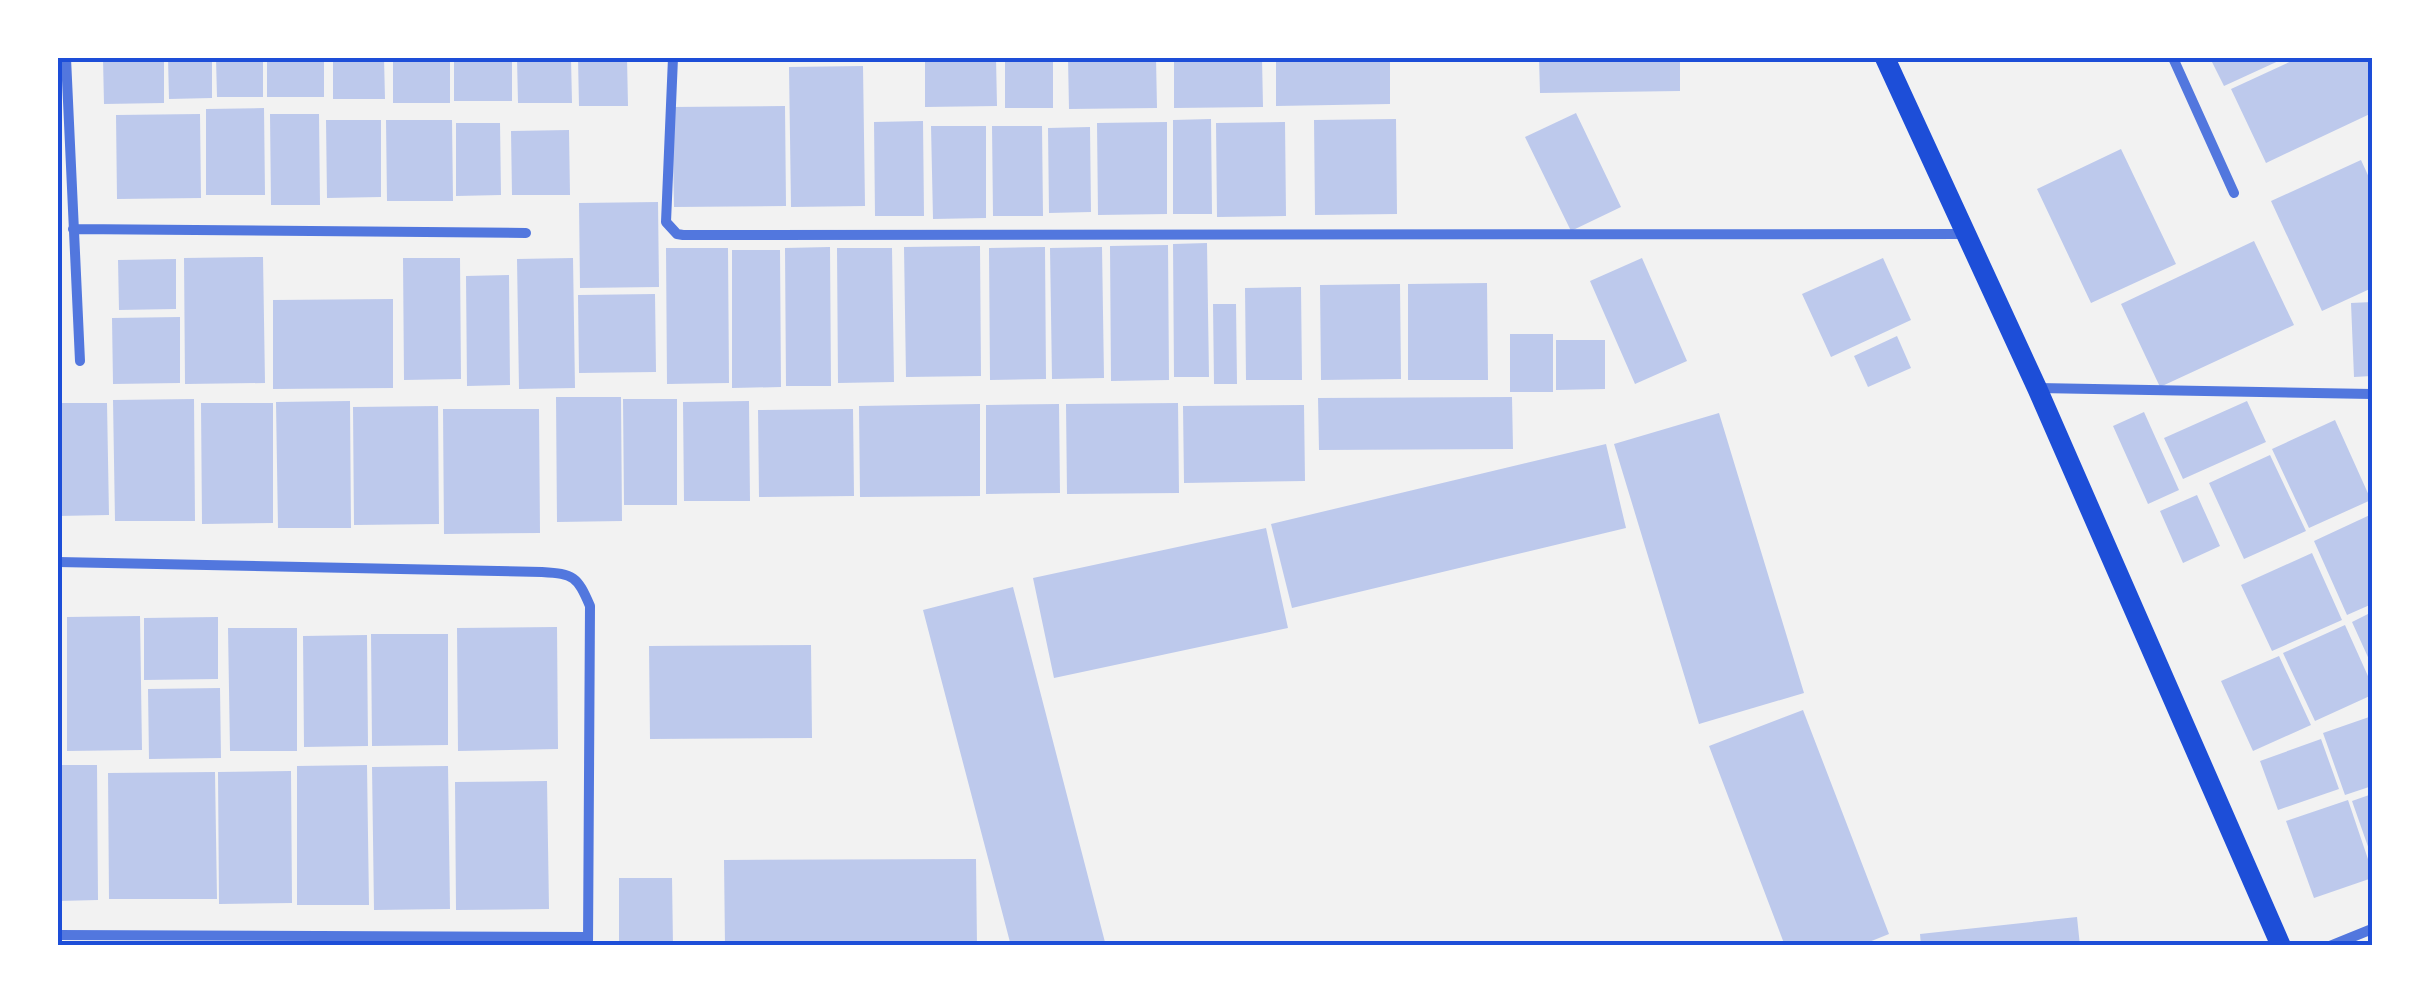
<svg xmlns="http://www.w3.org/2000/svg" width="2430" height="1003" viewBox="0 0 2430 1003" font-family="Manrope,sans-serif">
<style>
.building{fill:#bdc9ec}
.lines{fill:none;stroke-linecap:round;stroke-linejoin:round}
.minor{stroke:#5277de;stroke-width:10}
.secondary{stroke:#1d4ed8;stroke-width:20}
.neatline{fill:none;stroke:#1d4ed8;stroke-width:4}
</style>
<rect width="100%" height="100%" fill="#f2f2f2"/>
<path class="building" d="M 103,58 L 164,58 L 164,103 L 104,104 Z
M 168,58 L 212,58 L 212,98 L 169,99 Z
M 216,58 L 263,58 L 263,97 L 217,97 Z
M 267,58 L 324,58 L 324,97 L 267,97 Z
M 333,58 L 384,58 L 385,99 L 333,99 Z
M 393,58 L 450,58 L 450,103 L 393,103 Z
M 454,58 L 512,58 L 512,101 L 454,101 Z
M 517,58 L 571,58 L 572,103 L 518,103 Z
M 578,58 L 627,58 L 628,106 L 579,106 Z
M 925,58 L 996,58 L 997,106 L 925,107 Z
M 1005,58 L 1053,58 L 1053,108 L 1005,108 Z
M 1068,58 L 1156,58 L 1157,108 L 1069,109 Z
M 1174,58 L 1262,58 L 1263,107 L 1174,108 Z
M 1276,58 L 1390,58 L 1390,104 L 1276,106 Z
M 1539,58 L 1680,58 L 1680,91 L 1540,93 Z
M 2210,58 L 2285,58 L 2224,86 Z
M 2298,58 L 2372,58 L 2372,113 L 2266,163 L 2231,89 Z
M 863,66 L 865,206 L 791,207 L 789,67 Z
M 785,106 L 786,206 L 674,207 L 672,107 Z
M 264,108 L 265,195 L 206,195 L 206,109 Z
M 1576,113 L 1621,207 L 1571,231 L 1525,137 Z
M 200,114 L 201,198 L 117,199 L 116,115 Z
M 270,114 L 319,114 L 320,205 L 271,205 Z
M 1211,119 L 1212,214 L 1173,214 L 1173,120 Z
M 1396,119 L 1397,214 L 1315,215 L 1314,120 Z
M 326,120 L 381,120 L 381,197 L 327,198 Z
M 386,120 L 452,120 L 453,201 L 387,201 Z
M 923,121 L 924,216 L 875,216 L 874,122 Z
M 1167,122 L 1167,214 L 1098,215 L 1097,123 Z
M 1285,122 L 1286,216 L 1217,217 L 1216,123 Z
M 456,123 L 500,123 L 501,195 L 456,196 Z
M 931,126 L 986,126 L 986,218 L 933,219 Z
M 992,126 L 1042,126 L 1043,216 L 993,216 Z
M 1090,127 L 1091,212 L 1049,213 L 1048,128 Z
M 569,130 L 570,195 L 512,195 L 511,131 Z
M 2121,149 L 2176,264 L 2091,303 L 2037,189 Z
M 2361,160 L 2372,184 L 2372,288 L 2322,311 L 2271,201 Z
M 658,202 L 659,287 L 580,288 L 579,203 Z
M 2254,241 L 2294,325 L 2160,387 L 2121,304 Z
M 1207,243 L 1209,377 L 1174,377 L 1173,244 Z
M 1168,245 L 1169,380 L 1111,381 L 1110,246 Z
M 980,246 L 981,376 L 906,377 L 904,247 Z
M 830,247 L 831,386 L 786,386 L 785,248 Z
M 1045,247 L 1046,379 L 990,380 L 989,248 Z
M 1102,247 L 1104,378 L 1052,379 L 1050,248 Z
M 666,248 L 728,248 L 729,383 L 667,384 Z
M 837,248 L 892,248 L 894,382 L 838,383 Z
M 732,250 L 780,250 L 781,387 L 732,388 Z
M 263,257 L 265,383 L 185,384 L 184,258 Z
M 403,258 L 460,258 L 461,379 L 404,380 Z
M 573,258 L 575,388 L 519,389 L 517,259 Z
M 1642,258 L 1687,361 L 1635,384 L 1590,281 Z
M 1883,258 L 1911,320 L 1831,357 L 1802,294 Z
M 176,259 L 176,309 L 119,310 L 118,260 Z
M 509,275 L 510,385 L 467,386 L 466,276 Z
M 1487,283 L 1488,380 L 1408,380 L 1408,284 Z
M 1400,284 L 1401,379 L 1321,380 L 1320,285 Z
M 1301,287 L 1302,380 L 1246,380 L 1245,288 Z
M 655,294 L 656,372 L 579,373 L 578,295 Z
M 393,299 L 393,388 L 273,389 L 273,300 Z
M 2372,302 L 2372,376 L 2354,377 L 2351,303 Z
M 1213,304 L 1236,304 L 1237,384 L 1214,384 Z
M 180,317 L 180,383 L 113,384 L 112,318 Z
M 1510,334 L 1553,334 L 1553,392 L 1510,392 Z
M 1897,336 L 1911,368 L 1868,387 L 1854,356 Z
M 1556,340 L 1605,340 L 1605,389 L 1556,390 Z
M 556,397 L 621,397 L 622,521 L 557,522 Z
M 1512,397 L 1513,449 L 1319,450 L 1318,398 Z
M 194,399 L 195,521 L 115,521 L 113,400 Z
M 623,399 L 677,399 L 677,505 L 624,505 Z
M 350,401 L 351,528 L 278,528 L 276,402 Z
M 749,401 L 750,501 L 684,501 L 683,402 Z
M 2247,401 L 2266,442 L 2183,479 L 2164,438 Z
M 58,403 L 107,403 L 109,515 L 58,516 Z
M 201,403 L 273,403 L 273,523 L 202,524 Z
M 1178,403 L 1179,493 L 1067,494 L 1066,404 Z
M 980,404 L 980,496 L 860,497 L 859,406 Z
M 1059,404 L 1060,493 L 986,494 L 986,405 Z
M 1304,405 L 1305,481 L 1184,483 L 1183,406 Z
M 438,406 L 439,524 L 354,525 L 353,407 Z
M 443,409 L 539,409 L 540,533 L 444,534 Z
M 853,409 L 854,496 L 759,497 L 758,410 Z
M 2144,412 L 2179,490 L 2148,504 L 2113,426 Z
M 1719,413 L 1804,693 L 1699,724 L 1614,444 Z
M 2335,420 L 2371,500 L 2309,528 L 2272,449 Z
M 1606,444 L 1626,528 L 1292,608 L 1271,524 Z
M 2270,455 L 2306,531 L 2244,559 L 2209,483 Z
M 2197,495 L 2220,546 L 2183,563 L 2160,511 Z
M 2372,514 L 2372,604 L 2347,615 L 2314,541 Z
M 1266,528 L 1288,628 L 1054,678 L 1033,578 Z
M 2312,553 L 2342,620 L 2272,651 L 2241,585 Z
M 1013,587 L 1106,946 L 1011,946 L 923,610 Z
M 2372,612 L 2372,666 L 2352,622 Z
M 140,616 L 142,750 L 67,751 L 67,617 Z
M 218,617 L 218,679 L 144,680 L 144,618 Z
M 2345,625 L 2372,685 L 2372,695 L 2315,721 L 2283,653 Z
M 557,627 L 558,749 L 458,751 L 457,628 Z
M 228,628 L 297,628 L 297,751 L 230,751 Z
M 371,634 L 448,634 L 448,745 L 372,746 Z
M 367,635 L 368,746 L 304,747 L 303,636 Z
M 811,645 L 812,738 L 650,739 L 649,646 Z
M 2279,656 L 2311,725 L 2253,751 L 2221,681 Z
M 220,688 L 221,758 L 149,759 L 148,689 Z
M 1803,710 L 1889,934 L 1859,946 L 1785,946 L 1709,746 Z
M 2372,716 L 2372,786 L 2345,795 L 2323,733 Z
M 2321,739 L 2339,789 L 2278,810 L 2260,761 Z
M 58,765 L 97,765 L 98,900 L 58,901 Z
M 367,765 L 369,905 L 297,905 L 297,766 Z
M 448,766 L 450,909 L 374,910 L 372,767 Z
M 291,771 L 292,903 L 219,904 L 218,772 Z
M 215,772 L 217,899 L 109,899 L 108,773 Z
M 547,781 L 549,909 L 456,910 L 455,782 Z
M 2372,794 L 2372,858 L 2352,801 Z
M 2348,800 L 2372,871 L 2372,878 L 2314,898 L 2286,821 Z
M 976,859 L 977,946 L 725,946 L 724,860 Z
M 619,878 L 672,878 L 673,946 L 619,946 Z
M 2077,917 L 2080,946 L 1921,946 L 1920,934 Z"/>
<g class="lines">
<path class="minor" d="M 66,58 L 80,361
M 673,58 L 666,222 L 677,234 L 683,235 L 1965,234
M 2173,58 L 2234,193
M 73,229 L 526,233
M 2038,388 L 2372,394
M 58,562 L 542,572 C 574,574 577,576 590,606 L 588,946
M 58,935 L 588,937
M 2330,946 L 2372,929"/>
<path class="secondary" d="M 1885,58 L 2037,388 L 2281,946"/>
</g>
<rect width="2430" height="1003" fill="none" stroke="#ffffff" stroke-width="120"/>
<rect x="60" y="60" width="2310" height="883" class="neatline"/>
</svg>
